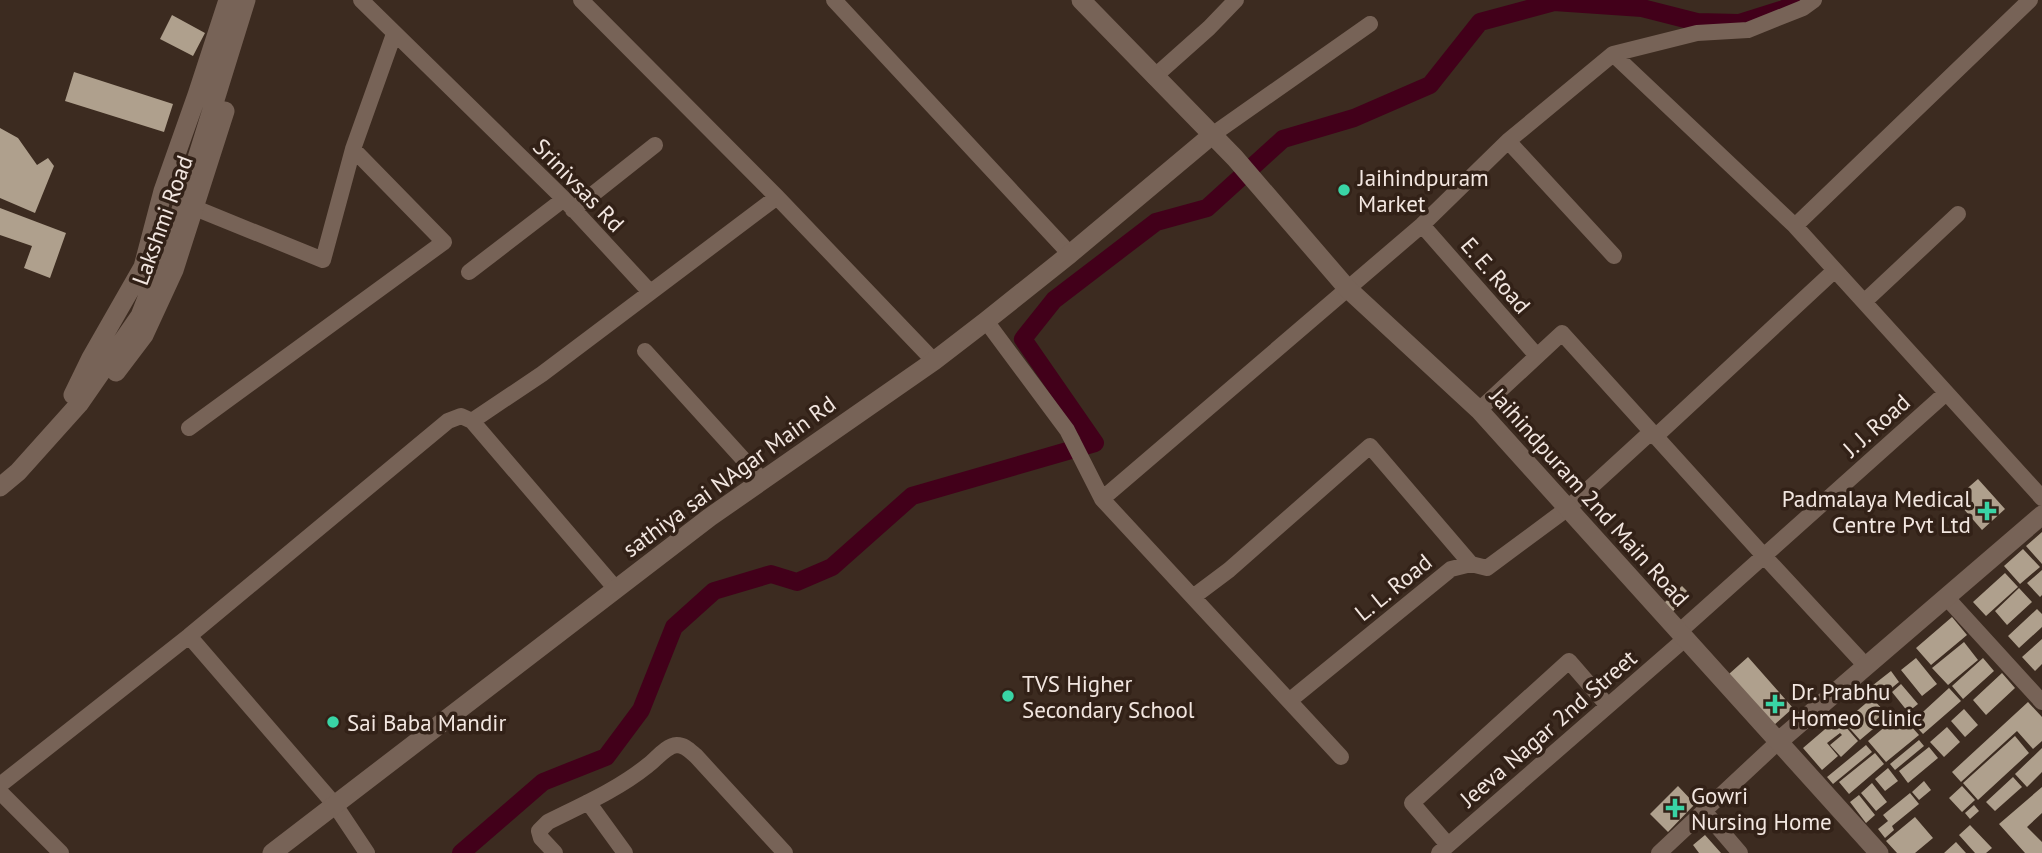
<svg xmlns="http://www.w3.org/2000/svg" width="2042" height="853" viewBox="0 0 2042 853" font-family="'PT Sans',sans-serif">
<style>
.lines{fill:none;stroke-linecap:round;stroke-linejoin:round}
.canal{stroke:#42001a;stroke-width:18}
.building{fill:#afa08d}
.minor{stroke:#776357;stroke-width:16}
.tertiary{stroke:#776357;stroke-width:19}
.poi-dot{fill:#39d4a5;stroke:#322117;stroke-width:2.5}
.labels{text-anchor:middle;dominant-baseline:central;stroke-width:7;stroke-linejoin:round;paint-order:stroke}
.poi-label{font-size:23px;fill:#f2e6e0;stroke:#322117;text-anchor:start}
.street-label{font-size:23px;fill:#f2e6e0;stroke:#322117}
</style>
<rect width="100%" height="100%" fill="#3c2b20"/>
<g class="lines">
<path class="canal" d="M 461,853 L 543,782 L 606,757 L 641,710 L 674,627 L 714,591 L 771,574 L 797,582 L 832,567 L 912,496 L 1095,443 L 1023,339 L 1054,300 L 1156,222 L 1207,208 L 1283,139 L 1354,118 L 1430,85 L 1480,22 L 1554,2 L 1642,8 L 1697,22 L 1739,23 L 1784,9 L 1799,0"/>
</g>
<path class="building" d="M 172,15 L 205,33 L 193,56 L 160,39 Z
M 74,72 L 173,104 L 164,132 L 65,101 Z
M 0,128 L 18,138 L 37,165 L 48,158 L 54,166 L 35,213 L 0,198 Z
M 0,208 L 66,233 L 50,278 L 24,268 L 32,246 L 0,235 Z
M 1978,479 L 2005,509 L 1982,530 L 1955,499 Z
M 2042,532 L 2042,564 L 2026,546 Z
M 2023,549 L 2040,567 L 2020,584 L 2004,566 Z
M 2042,570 L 2042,595 L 2040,597 L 2027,583 Z
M 2005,573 L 2018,587 L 1986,616 L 1973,602 Z
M 1682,586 L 1691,595 L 1671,613 L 1663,604 Z
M 2019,588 L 2032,602 L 2007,625 L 1995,611 Z
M 2037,609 L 2042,614 L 2042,627 L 2019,648 L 2008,636 Z
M 1952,617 L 1967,635 L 1931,665 L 1916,648 Z
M 2042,639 L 2042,664 L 2035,671 L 2022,657 Z
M 1964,642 L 1978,660 L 1948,685 L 1932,668 Z
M 1748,657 L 1793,708 L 1774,725 L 1729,674 Z
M 1916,658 L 1937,684 L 1922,696 L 1901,670 Z
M 1983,658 L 1994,671 L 1963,699 L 1952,686 Z
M 1891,671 L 1899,682 L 1877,700 L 1868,689 Z
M 2002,673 L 2015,688 L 1986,715 L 1973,700 Z
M 1901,684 L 1918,704 L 1908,712 L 1892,692 Z
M 1949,688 L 1961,701 L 1923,734 L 1912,722 Z
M 1872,698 L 1885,712 L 1876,720 L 1879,724 L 1860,740 L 1844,722 Z
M 2028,702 L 2042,717 L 2042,741 L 2033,749 L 2017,731 L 1961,782 L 1952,772 Z
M 1964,709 L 1978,725 L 1965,737 L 1951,721 Z
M 1900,714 L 1919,735 L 1886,762 L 1868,741 Z
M 1838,718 L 1858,741 L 1841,757 L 1830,745 L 1842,735 L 1840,733 L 1827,743 L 1838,756 L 1822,770 L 1803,748 Z
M 1947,727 L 1960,742 L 1944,757 L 1930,742 Z
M 2015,736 L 2029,753 L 1978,800 L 1963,783 Z
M 1919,740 L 1924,746 L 1895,770 L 1890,764 Z
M 1866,745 L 1872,752 L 1833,784 L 1827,777 Z
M 1929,747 L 1938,758 L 1908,783 L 1899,771 Z
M 2042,748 L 2042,772 L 2027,787 L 2015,774 Z
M 1875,753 L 1884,764 L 1849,794 L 1839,782 Z
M 1888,768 L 1898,781 L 1885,791 L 1875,779 Z
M 2013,777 L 2022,787 L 1995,811 L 1986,802 Z
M 1924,781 L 1931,790 L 1919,800 L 1912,792 Z
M 1872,783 L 1887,802 L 1876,811 L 1861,793 Z
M 1678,786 L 1695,804 L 1668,832 L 1650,814 Z
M 1962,786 L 1975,800 L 1962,812 L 1949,798 Z
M 2042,787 L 2042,813 L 2027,827 L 2042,842 L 2042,853 L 2025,853 L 1999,824 Z
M 1910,793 L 1919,804 L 1892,826 L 1894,830 L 1885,838 L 1878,829 L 1888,821 L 1883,815 Z
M 1859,795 L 1875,815 L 1866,823 L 1850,802 Z
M 1974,805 L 1979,811 L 1970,819 L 1965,813 Z
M 1915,817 L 1933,838 L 1915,853 L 1897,853 L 1886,841 Z
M 1970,825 L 1992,848 L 1986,853 L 1975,853 L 1959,835 Z
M 1705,835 L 1721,853 L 1699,853 L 1693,845 Z
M 1956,842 L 1966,853 L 1944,853 Z"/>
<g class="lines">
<path class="minor" d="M 361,0 L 564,199 L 650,292
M 581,0 L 777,197 L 934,361
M 834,0 L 1070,254
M 1613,54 L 1697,33 L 1748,30 L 1803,8 L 1814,0
M 1154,77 L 1209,28 L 1236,0
M 1212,135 L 1370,24
M 1508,141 L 1614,256
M 195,208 L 323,260 L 353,149 L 394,34
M 573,210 L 655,145
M 1422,225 L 1537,356
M 1795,226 L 2030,0
M 469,272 L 564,199
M 1864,302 L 1958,214
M 986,321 L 1067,430 L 1102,499 L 1341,757
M 645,351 L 762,480
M 1479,410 L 1562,333 L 1764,556 L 1866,666
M 472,421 L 542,374 L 777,197
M 189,428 L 444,242 L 353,149
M 1655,437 L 1835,270
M 1102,499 L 1422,225 L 1508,141 L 1613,54 L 1795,226 L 2042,498
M 1193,597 L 1229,570 L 1370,446 L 1471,564
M 1946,597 L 2042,702
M 1680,631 L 1946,393
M 189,636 L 335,805 L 367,853
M 1289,701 L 1451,569 L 1471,564 L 1487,568 L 1568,508 L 1651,432
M 0,785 L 189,636 L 448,421 L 461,416 L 472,421 L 616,589
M 0,792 L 61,853
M 588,802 L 625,853
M 1704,811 L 1740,853
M 1448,845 L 1412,803 L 1569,661 L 1608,706
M 555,853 L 541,838 L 539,831 L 548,822 C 582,805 617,790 647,766 C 656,760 665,746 677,745 C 685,745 690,751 696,756 L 785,853
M 1439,853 L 1686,638
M 1659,853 L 1779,741"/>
<path class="tertiary" d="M 1081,0 L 1235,158 L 1347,288 L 1479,410 L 1879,853
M 116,372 L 144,335 L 174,270 L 225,111
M 73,395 L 91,358 L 143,267 L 163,191 L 197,95 L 228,0
M 0,487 L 18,472 L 79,404 L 140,316 L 179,216 L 246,0
M 1779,741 L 2042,515
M 272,853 L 710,517 L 934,361 L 986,321 L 1070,254 L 1212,135"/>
</g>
<g class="poi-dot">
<circle cx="1344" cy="190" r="7"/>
<path d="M1983.5 500.5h7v7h7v7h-7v7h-7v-7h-7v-7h7z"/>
<circle cx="1008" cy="696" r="7"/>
<path d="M1771.5 693.5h7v7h7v7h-7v7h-7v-7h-7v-7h7z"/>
<circle cx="333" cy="722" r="7"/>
<path d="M1671.5 797.5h7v7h7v7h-7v7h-7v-7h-7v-7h7z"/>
</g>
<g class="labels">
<g class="poi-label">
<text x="1358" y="177">Jaihindpuram<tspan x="1358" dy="26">Market</tspan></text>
<text x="1971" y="498" text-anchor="end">Padmalaya Medical<tspan x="1971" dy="26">Centre Pvt Ltd</tspan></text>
<text x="1022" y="683">TVS Higher<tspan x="1022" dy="26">Secondary School</tspan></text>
<text x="1791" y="691">Dr. Prabhu<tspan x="1791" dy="26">Homeo Clinic</tspan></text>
<text x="347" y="722">Sai Baba Mandir</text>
<text x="1691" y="795">Gowri<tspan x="1691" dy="26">Nursing Home</tspan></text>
</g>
<g class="street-label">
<text transform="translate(579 185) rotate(46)">Srinivsas Rd</text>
<text transform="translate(162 220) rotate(-70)">Lakshmi Road</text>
<text transform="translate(1496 275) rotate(49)">E. E. Road</text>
<text transform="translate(1876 425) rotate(-42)">J. J. Road</text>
<text transform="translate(729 476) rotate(-36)">sathiya sai NAgar Main Rd</text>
<text transform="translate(1590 497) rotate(48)">Jaihindpuram 2nd Main Road</text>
<text transform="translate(1393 587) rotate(-39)">L. L. Road</text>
<text transform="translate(1548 728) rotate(-41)">Jeeva Nagar 2nd Street</text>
</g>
</g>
</svg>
